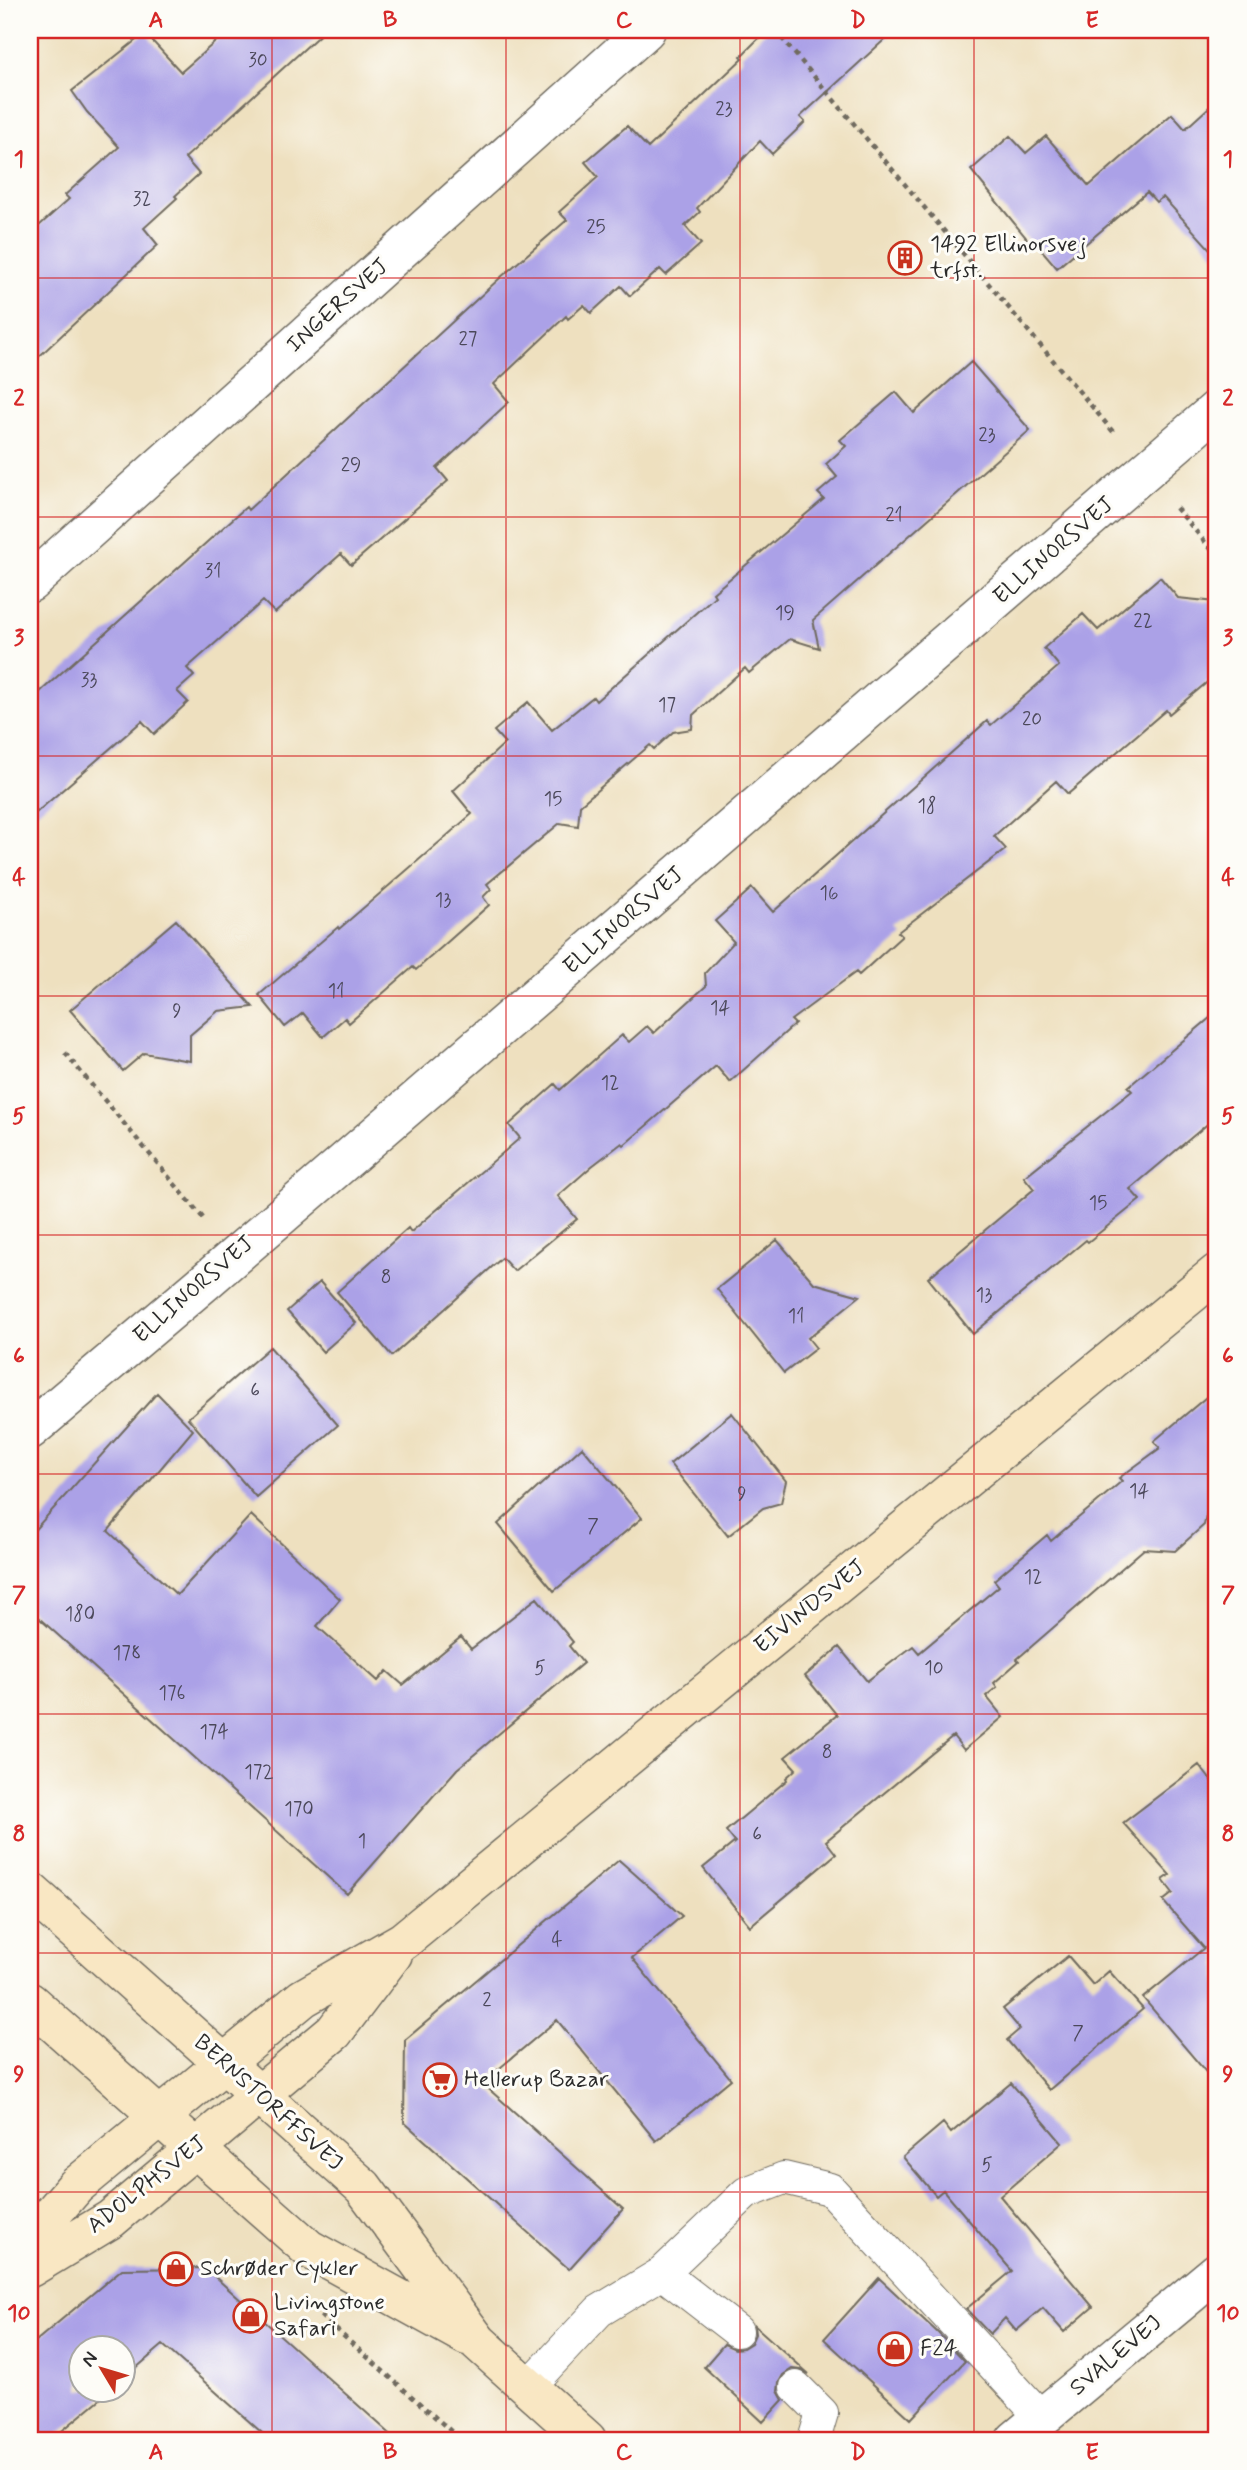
<svg xmlns="http://www.w3.org/2000/svg" width="1247" height="2470" viewBox="0 0 1247 2470" font-family="Mynerve,sans-serif">
<style>
.building{fill:#aba1e7}
.lines{fill:none;stroke-linecap:round;stroke-linejoin:round}
.lane-casing{stroke:#6f6a5f;stroke-width:34}
.street-casing{stroke:#6f6a5f;stroke-width:41}
.secondary-casing{stroke:#6f6a5f;stroke-width:41}
.path{stroke:#6f6a5f;stroke-width:4.5;stroke-dasharray:5 5;stroke-linecap:butt}
.lane{stroke:#fff;stroke-width:32}
.street{stroke:#fff;stroke-width:38}
.secondary{stroke:#f9e7c3;stroke-width:38}
.grid{fill:none;stroke:#d62828;stroke-width:2;stroke-opacity:0.55}
.labels{text-anchor:middle;dominant-baseline:central;stroke-width:6;stroke-linejoin:round;paint-order:stroke}
.number-label{font-size:19px;fill:#4b485a}
.poi-label{font-size:23px;fill:#2b2b2b;stroke:#fdfcf7;text-anchor:start}
.street-label{font-size:23px;fill:#2b2b2b;stroke:#fdfcf7}
.neatline{fill:none;stroke:#d62828;stroke-width:2.5}
.grid-label{font-size:23px;text-anchor:middle;font-weight:bold;fill:#d62828}
</style>
<rect width="100%" height="100%" fill="#fdfcf7"/>
<filter id="ink" filterUnits="userSpaceOnUse"><feTurbulence type="fractalNoise" baseFrequency=".0143" numOctaves="2"/><feDisplacementMap in="SourceGraphic" scale="14" xChannelSelector="R" yChannelSelector="G"/><feConvolveMatrix kernelMatrix="1 2 1 2 8 2 1 2 1" color-interpolation-filters="sRGB"/></filter>
<filter id="wash" filterUnits="userSpaceOnUse"><feTurbulence type="fractalNoise" baseFrequency=".00686" numOctaves="4" result="noise"/><feDisplacementMap in="SourceGraphic" scale="28" xChannelSelector="R" yChannelSelector="G"/><feGaussianBlur stdDeviation="1.57" result="paint"/><feColorMatrix in="noise" values="0 0 0 0 0 0 0 0 0 0 0 0 0 0 0 0 0 1.4 0 .05"/><feComposite in="paint" operator="in"/></filter>
<g filter="url(#wash)">
<rect width="100%" height="100%" fill="#eee0bf"/>
<g id="blocks">
<path class="building" d="M 229,30 L 325,30 L 185,158 L 199,174 L 175,196 L 177,198 L 144,228 L 158,245 L 30,365 L 30,234 L 69,199 L 65,195 L 119,147 L 87,112 L 72,91 L 145,33 L 181,72 Z
M 767,30 L 895,30 L 800,117 L 805,122 L 772,154 L 760,141 L 697,208 L 700,212 L 685,226 L 701,244 L 666,275 L 660,269 L 630,296 L 621,286 L 591,313 L 584,305 L 568,319 L 566,316 L 494,384 L 509,402 L 437,468 L 448,481 L 427,499 L 351,565 L 341,554 L 275,613 L 263,601 L 187,668 L 194,676 L 177,691 L 188,702 L 154,734 L 142,721 L 30,818 L 30,701 L 246,507 L 248,510 L 500,278 L 567,220 L 559,212 L 598,177 L 585,162 L 627,126 L 648,148 L 743,58 L 741,56 Z
M 1217,100 L 1217,257 L 1163,197 L 1156,202 L 1147,192 L 1057,268 L 1035,242 L 1032,245 L 971,170 L 1010,136 L 1026,153 L 1046,136 L 1089,186 L 1172,114 L 1185,129 Z
M 971,362 L 1030,430 L 813,620 L 819,648 L 790,639 L 749,673 L 745,668 L 693,715 L 692,729 L 673,732 L 654,749 L 650,745 L 580,805 L 578,826 L 560,823 L 487,884 L 491,889 L 483,897 L 489,905 L 416,970 L 413,967 L 349,1023 L 345,1018 L 323,1037 L 303,1013 L 285,1027 L 259,995 L 338,927 L 339,929 L 472,814 L 453,791 L 505,743 L 494,731 L 528,702 L 552,730 L 593,697 L 596,701 L 715,596 L 713,593 L 824,499 L 818,493 L 837,477 L 826,464 L 846,446 L 840,440 L 896,392 L 914,413 Z
M 1160,577 L 1178,598 L 1216,602 L 1214,640 L 1217,644 L 1217,674 L 1169,714 L 1166,710 L 1068,794 L 1056,781 L 994,836 L 1006,849 L 898,932 L 902,936 L 859,975 L 856,972 L 791,1020 L 795,1024 L 730,1082 L 716,1066 L 624,1145 L 622,1143 L 592,1166 L 558,1196 L 577,1219 L 514,1271 L 502,1258 L 392,1356 L 337,1292 L 408,1228 L 411,1232 L 520,1138 L 509,1125 L 555,1084 L 560,1090 L 622,1035 L 629,1042 L 647,1026 L 654,1033 L 706,986 L 705,973 L 734,942 L 715,921 L 752,888 L 773,912 L 987,721 L 991,725 L 1059,666 L 1044,648 L 1083,614 L 1098,630 Z
M 176,920 L 253,1007 L 218,1011 L 190,1035 L 190,1061 L 144,1053 L 123,1071 L 70,1010 Z
M 1217,1012 L 1217,1116 L 1130,1189 L 1140,1200 L 1088,1242 L 1086,1240 L 973,1334 L 928,1278 L 1034,1189 L 1024,1177 L 1132,1091 L 1128,1087 Z
M 777,1240 L 814,1283 L 860,1296 L 808,1338 L 816,1348 L 784,1373 L 717,1289 Z
M 320,1282 L 356,1323 L 323,1352 L 287,1311 Z
M 270,1347 L 338,1425 L 256,1497 L 188,1418 Z
M 1217,1388 L 1217,1468 L 1204,1525 L 1175,1551 L 1144,1549 L 1017,1659 L 1019,1661 L 994,1683 L 997,1687 L 986,1696 L 1003,1717 L 964,1750 L 953,1736 L 826,1841 L 836,1854 L 750,1926 L 703,1868 L 735,1842 L 726,1831 L 787,1780 L 786,1778 L 796,1769 L 785,1757 L 837,1715 L 805,1676 L 839,1647 L 867,1681 L 913,1646 L 919,1653 L 999,1586 L 994,1580 L 1047,1535 L 1051,1541 L 1122,1481 L 1119,1478 L 1160,1448 L 1154,1441 Z
M 157,1393 L 193,1430 L 108,1531 L 177,1595 L 251,1515 L 340,1599 L 317,1626 L 378,1681 L 387,1671 L 403,1685 L 461,1637 L 471,1649 L 537,1598 L 573,1642 L 569,1646 L 583,1663 L 457,1769 L 347,1894 L 30,1610 L 30,1535 Z
M 732,1413 L 786,1481 L 781,1503 L 763,1508 L 728,1536 L 670,1464 Z
M 582,1447 L 642,1518 L 554,1591 L 498,1524 Z
M 1199,1765 L 1217,1788 L 1217,2085 L 1143,1998 L 1204,1948 L 1163,1901 L 1173,1893 L 1163,1880 L 1170,1875 L 1123,1823 Z
M 619,1860 L 682,1916 L 632,1958 L 731,2079 L 656,2141 L 557,2020 L 482,2083 L 623,2209 L 569,2269 L 404,2122 L 405,2040 Z
M 1068,1956 L 1093,1985 L 1109,1971 L 1143,2009 L 1049,2090 L 1007,2040 L 1020,2029 L 1003,2009 Z
M 1011,2083 L 1062,2143 L 1000,2196 L 1093,2307 L 1064,2332 L 1043,2308 L 1016,2331 L 1005,2318 L 990,2334 L 966,2309 L 1012,2271 L 943,2190 L 936,2196 L 903,2157 L 943,2123 L 951,2133 Z
M 205,2268 L 397,2440 L 270,2440 L 163,2345 L 122,2380 L 122,2348 L 80,2348 L 80,2390 L 111,2390 L 51,2440 L 30,2440 L 30,2346 L 122,2269 Z
M 879,2278 L 937,2332 L 965,2361 L 911,2419 L 824,2339 Z
M 754,2325 L 809,2374 L 801,2370 L 792,2369 L 783,2375 L 779,2382 L 778,2391 L 783,2400 L 763,2422 L 704,2367 L 724,2344 L 735,2349 L 743,2348 L 751,2343 L 755,2334 Z"/>
</g>
</g>
<g filter="url(#ink)">
<use href="#blocks" fill-opacity="0" stroke="#6f6a5f" stroke-width="2"/>
<g class="lines">
<defs>
<path id="lane" d="M 662,2273 L 737,2331
M 528,2387 L 599,2311 L 662,2273 L 746,2193 L 784,2178 L 830,2189 L 1042,2418
M 796,2387 L 822,2413 L 814,2440"/>
<path id="street" d="M 30,583 L 646,30
M 30,1430 L 206,1281 L 1217,409
M 1015,2440 L 1217,2272"/>
<path id="secondary" d="M 30,1891 L 363,2187 L 478,2342 L 587,2440
M 30,2002 L 309,2249 L 467,2336
M 30,2239 L 76,2186 L 303,1998 L 403,1941 L 1217,1273
M 30,2268 L 111,2219 L 334,2032 L 393,1954"/>
</defs>
<use href="#lane" class="lane-casing"/>
<use href="#street" class="street-casing"/>
<use href="#secondary" class="secondary-casing"/>
<path class="path" d="M 775,30 L 1115,434
M 1176,508 L 1217,556
M 65,1053 L 204,1219
M 313,2309 L 461,2440"/>
<use href="#lane" class="lane"/>
<use href="#street" class="street"/>
<use href="#secondary" class="secondary"/>
</g>
</g>
<path class="grid" d="M 272,30 L 272,2440M 506,30 L 506,2440M 740,30 L 740,2440M 974,30 L 974,2440M 30,278 L 1217,278M 30,517 L 1217,517M 30,756 L 1217,756M 30,996 L 1217,996M 30,1235 L 1217,1235M 30,1474 L 1217,1474M 30,1714 L 1217,1714M 30,1953 L 1217,1953M 30,2192 L 1217,2192"/>
<defs>
<symbol id="building-ring" viewBox="-11 -11 22 22"><circle r="9.5" fill="#fdfcf7" stroke="#c8321e" stroke-width="1.5"/><path d="M-4-6H4V6H1V3H-1V6H-4ZM-2.5-4.3h1.7v1.8h-1.7ZM.8-4.3h1.7v1.8H.8ZM-2.5-1h1.7V.8h-1.7ZM.8-1h1.7V.8H.8Z" fill="#c8321e"/></symbol>
<symbol id="supermarket-ring" viewBox="-11 -11 22 22"><circle r="9.5" fill="#fdfcf7" stroke="#c8321e" stroke-width="1.5"/><path d="M-6-5.5h2.5l.6 2H6L4.5 2H-2.5L-4.4-4H-6ZM-1.5 3.2a1.3 1.3 0 1 0 .1 0ZM3 3.2a1.3 1.3 0 1 0 .1 0Z" fill="#c8321e"/></symbol>
<symbol id="shop-ring" viewBox="-11 -11 22 22"><circle r="9.5" fill="#fdfcf7" stroke="#c8321e" stroke-width="1.5"/><path d="M-5-2.5h2.3a2.7 3.5 0 0 1 5.4 0H5L5.5 6h-11ZM-1.5-2.5h3a1.5 2.3 0 0 0-3 0Z" fill="#c8321e"/></symbol>
</defs>
<g fill-rule="evenodd">
<use href="#building-ring" x="886" y="239" width="38" height="38"/>
<use href="#supermarket-ring" x="421" y="2061" width="38" height="38"/>
<use href="#shop-ring" x="157" y="2250" width="38" height="38"/>
<use href="#shop-ring" x="231" y="2297" width="38" height="38"/>
<use href="#shop-ring" x="876" y="2330" width="38" height="38"/>
</g>
<g class="labels">
<g class="number-label">
<text x="258" y="60">30</text>
<text x="724" y="109">23</text>
<text x="142" y="199">32</text>
<text x="596" y="227">25</text>
<text x="468" y="339">27</text>
<text x="987" y="435">23</text>
<text x="351" y="465">29</text>
<text x="894" y="515">21</text>
<text x="213" y="571">31</text>
<text x="785" y="613">19</text>
<text x="1143" y="621">22</text>
<text x="89" y="680">33</text>
<text x="667" y="705">17</text>
<text x="1032" y="719">20</text>
<text x="553" y="799">15</text>
<text x="927" y="806">18</text>
<text x="829" y="893">16</text>
<text x="443" y="900">13</text>
<text x="336" y="991">11</text>
<text x="720" y="1008">14</text>
<text x="177" y="1011">9</text>
<text x="610" y="1083">12</text>
<text x="1098" y="1203">15</text>
<text x="386" y="1277">8</text>
<text x="984" y="1295">13</text>
<text x="796" y="1316">11</text>
<text x="255" y="1390">6</text>
<text x="1139" y="1491">14</text>
<text x="742" y="1494">9</text>
<text x="593" y="1526">7</text>
<text x="1033" y="1577">12</text>
<text x="80" y="1614">180</text>
<text x="127" y="1653">178</text>
<text x="540" y="1668">5</text>
<text x="934" y="1668">10</text>
<text x="172" y="1693">176</text>
<text x="214" y="1732">174</text>
<text x="827" y="1752">8</text>
<text x="259" y="1772">172</text>
<text x="299" y="1809">170</text>
<text x="757" y="1834">6</text>
<text x="362" y="1841">1</text>
<text x="557" y="1940">4</text>
<text x="487" y="2000">2</text>
<text x="1078" y="2033">7</text>
<text x="987" y="2165">5</text>
</g>
<g class="poi-label">
<text x="930" y="245">1492 Ellinorsvej<tspan x="930" dy="26">trfst.</tspan></text>
<text x="464" y="2080">Hellerup Bazar</text>
<text x="200" y="2269">Schrøder Cykler</text>
<text x="274" y="2303">Livingstone<tspan x="274" dy="26">Safari</tspan></text>
<text x="920" y="2349">F24</text>
</g>
<g class="street-label">
<text transform="translate(338 306) rotate(-42)">INGERSVEJ</text>
<text transform="translate(1054 551) rotate(-41)">ELLINORSVEJ</text>
<text transform="translate(624 921) rotate(-41)">ELLINORSVEJ</text>
<text transform="translate(194 1290) rotate(-41)">ELLINORSVEJ</text>
<text transform="translate(810 1607) rotate(-39)">EIVINDSVEJ</text>
<text transform="translate(268 2103) rotate(42)">BERNSTORFFSVEJ</text>
<text transform="translate(147 2185) rotate(-38)">ADOLPHSVEJ</text>
<text transform="translate(1116 2356) rotate(-40)">SVALEVEJ</text>
</g>
</g>
<rect width="1247" height="2470" fill="none" stroke="#fdfcf7" stroke-width="77"/>
<g transform="translate(102 2369) rotate(308)"><circle r="33" fill="#fdfcf7" stroke="#a9a8a5" stroke-width="2"/>
<path d="M0-5L12 26L0 18L-12 26Z" fill="#c8321e"/>
<text y="-10" font-size="19" font-weight="bold" text-anchor="middle" fill="#2b2b2b">N</text>
</g>
<rect x="38" y="38" width="1170" height="2394" class="neatline"/>
<g class="grid-label">
<text x="156" y="27">A</text>
<text x="390" y="27">B</text>
<text x="624" y="27">C</text>
<text x="858" y="27">D</text>
<text x="1092" y="27">E</text>
<text x="19" y="166">1</text>
<text x="1228" y="166">1</text>
<text x="19" y="405">2</text>
<text x="1228" y="405">2</text>
<text x="19" y="645">3</text>
<text x="1228" y="645">3</text>
<text x="19" y="884">4</text>
<text x="1228" y="884">4</text>
<text x="19" y="1123">5</text>
<text x="1228" y="1123">5</text>
<text x="19" y="1363">6</text>
<text x="1228" y="1363">6</text>
<text x="19" y="1602">7</text>
<text x="1228" y="1602">7</text>
<text x="19" y="1841">8</text>
<text x="1228" y="1841">8</text>
<text x="19" y="2081">9</text>
<text x="1228" y="2081">9</text>
<text x="19" y="2320">10</text>
<text x="1228" y="2320">10</text>
<text x="156" y="2459">A</text>
<text x="390" y="2459">B</text>
<text x="624" y="2459">C</text>
<text x="858" y="2459">D</text>
<text x="1092" y="2459">E</text>
</g>
</svg>
